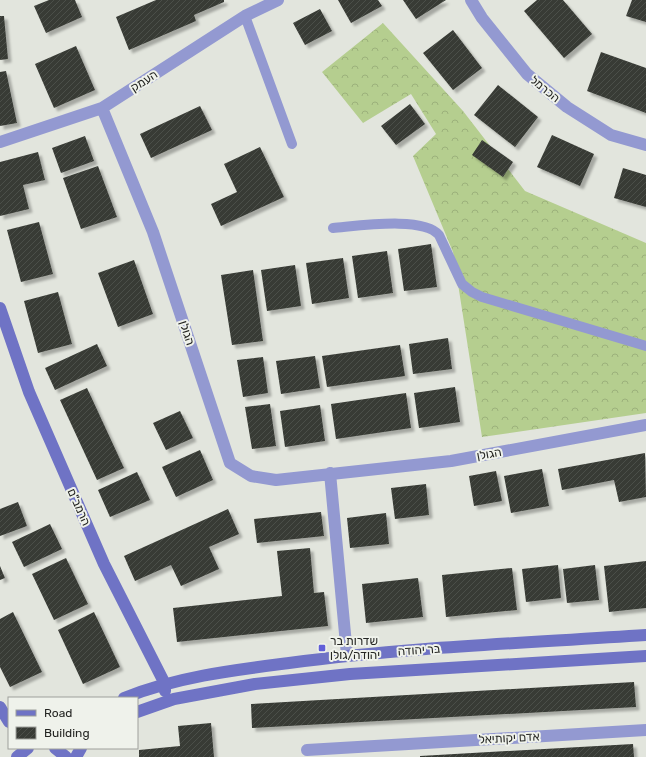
<svg xmlns="http://www.w3.org/2000/svg" width="646" height="757" viewBox="0 0 646 757" font-family="Rubik,Heebo,sans-serif">
<style>
.forest{fill:url(#forest-crowns)}
.building{fill:url(#building-hatch);filter:url(#shadow)}
.lines{fill:none;stroke-linecap:round;stroke-linejoin:round}
.lane{stroke:#9399d1;stroke-width:10}
.street{stroke:#9399d1;stroke-width:12}
.secondary{stroke:#6f73c5;stroke-width:12}
.poi-dot{fill:#615fd8;stroke:#eff2eb;stroke-width:1.5}
.labels{text-anchor:middle;dominant-baseline:central;stroke-width:4;stroke-linejoin:round;paint-order:stroke}
.street-label{font-size:12px;fill:#242522;stroke:#eff2eb}
.poi-label{font-size:12px;fill:#242522;stroke:#eff2eb;text-anchor:start}
</style>
<defs>
<pattern id="forest-crowns" width="20" height="18" patternUnits="userSpaceOnUse"><rect width="20" height="18" fill="#b5ce8f"/><path d="M2 6a3 3 0 1 1 6 0M12 15a3 3 0 1 1 6 0" fill="none" stroke="#9cb17b"/></pattern>
<pattern id="building-hatch" width="6" height="6" patternUnits="userSpaceOnUse"><rect width="6" height="6" fill="#383b35"/><path d="M-1 1l2-2M0 6l6-6M5 7l2-2" fill="none" stroke="#4c4f49"/></pattern>
<filter id="shadow"><feDropShadow dx="3.5" dy="3.5" stdDeviation="1" flood-color="#0004"/></filter>
</defs>
<rect width="100%" height="100%" fill="#e2e5dd"/>
<path class="forest" d="M 383,23 L 463,111 L 525,191 L 646,243 L 646,413 L 482,437 L 453,252 L 413,156 L 436,134 L 411,94 L 363,123 L 322,72 Z"/>
<path class="building" d="M 49,0 L 75,0 L 82,17 L 46,33 L 34,6 Z
M 156,0 L 224,0 L 224,2 L 194,15 L 196,21 L 129,50 L 116,17 Z
M 338,0 L 378,0 L 382,6 L 351,23 Z
M 403,0 L 446,0 L 416,19 Z
M 537,0 L 563,0 L 592,34 L 564,58 L 524,11 Z
M 632,0 L 646,0 L 646,22 L 626,16 Z
M 320,9 L 332,31 L 305,45 L 293,23 Z
M 0,16 L 4,16 L 8,59 L 0,60 Z
M 453,30 L 482,68 L 453,90 L 423,53 Z
M 76,46 L 95,90 L 54,108 L 35,64 Z
M 601,52 L 646,68 L 646,113 L 587,91 Z
M 6,71 L 17,123 L 0,126 L 0,72 Z
M 498,85 L 538,117 L 515,147 L 474,115 Z
M 410,104 L 425,124 L 396,145 L 381,126 Z
M 200,106 L 212,130 L 151,158 L 140,134 Z
M 552,135 L 594,154 L 580,186 L 537,167 Z
M 85,136 L 94,161 L 61,173 L 52,148 Z
M 482,140 L 513,162 L 503,177 L 472,155 Z
M 260,147 L 284,197 L 221,226 L 211,204 L 237,192 L 224,164 Z
M 38,152 L 45,180 L 23,185 L 29,209 L 0,216 L 0,162 Z
M 98,166 L 117,217 L 81,229 L 63,178 Z
M 623,168 L 646,175 L 646,207 L 614,198 Z
M 39,222 L 53,274 L 21,282 L 7,230 Z
M 431,244 L 437,287 L 404,291 L 398,249 Z
M 387,251 L 393,293 L 358,298 L 352,256 Z
M 343,258 L 349,298 L 312,304 L 306,263 Z
M 134,260 L 153,314 L 118,327 L 98,273 Z
M 295,265 L 301,306 L 267,311 L 261,270 Z
M 253,270 L 263,341 L 232,345 L 221,275 Z
M 58,292 L 72,344 L 38,353 L 24,301 Z
M 448,338 L 452,369 L 413,374 L 409,344 Z
M 97,344 L 107,366 L 55,390 L 45,368 Z
M 400,345 L 405,376 L 327,387 L 322,356 Z
M 315,356 L 320,388 L 281,394 L 276,361 Z
M 263,357 L 268,393 L 243,397 L 237,360 Z
M 455,387 L 460,422 L 419,428 L 414,393 Z
M 87,388 L 124,468 L 97,480 L 60,400 Z
M 406,393 L 411,428 L 336,439 L 331,404 Z
M 270,404 L 276,446 L 252,449 L 245,407 Z
M 320,405 L 325,441 L 285,447 L 280,411 Z
M 180,411 L 193,438 L 166,450 L 153,423 Z
M 200,450 L 213,480 L 176,497 L 162,467 Z
M 645,453 L 646,497 L 619,502 L 614,480 L 562,490 L 558,469 Z
M 542,469 L 549,506 L 511,513 L 504,476 Z
M 496,471 L 502,501 L 474,506 L 469,476 Z
M 137,472 L 150,500 L 110,517 L 98,490 Z
M 426,484 L 429,515 L 395,519 L 391,488 Z
M 18,502 L 27,526 L 0,536 L 0,509 Z
M 228,509 L 239,534 L 209,547 L 219,569 L 181,586 L 171,565 L 135,581 L 124,556 Z
M 321,512 L 324,536 L 257,543 L 254,519 Z
M 386,513 L 389,544 L 350,548 L 347,518 Z
M 50,524 L 62,549 L 24,567 L 12,542 Z
M 310,548 L 314,593 L 324,592 L 328,626 L 177,642 L 173,608 L 282,596 L 277,551 Z
M 66,558 L 88,604 L 54,620 L 32,574 Z
M 646,561 L 646,608 L 609,612 L 604,566 Z
M 558,565 L 561,598 L 526,602 L 522,569 Z
M 595,565 L 599,600 L 567,603 L 563,569 Z
M 0,566 L 5,578 L 0,580 Z
M 512,568 L 517,610 L 446,617 L 442,575 Z
M 418,578 L 423,617 L 366,623 L 362,584 Z
M 13,612 L 42,672 L 10,687 L 0,667 L 0,619 Z
M 94,612 L 120,667 L 83,684 L 58,630 Z
M 634,682 L 636,707 L 252,728 L 251,704 Z
M 211,723 L 214,757 L 139,757 L 139,750 L 180,746 L 178,726 Z
M 633,744 L 634,757 L 420,757 L 420,756 Z"/>
<g class="lines">
<path class="lane" d="M 245,16 L 292,144
M 333,228 C 358,226 424,216 439,235 L 462,284 L 472,292 L 482,297 L 646,346"/>
<path class="street" d="M 471,0 L 482,18 L 527,74 L 567,107 L 611,135 L 646,145
M 102,108 L 153,232 L 230,463 L 251,476 L 276,480 L 451,461 L 646,425
M 0,142 L 102,108 L 245,16 L 278,0
M 330,473 L 347,655
M 307,750 L 646,730"/>
<path class="secondary" d="M 0,308 L 29,392 L 104,564 L 165,684 L 165,691
M 124,698 C 176,677 234,670 289,663 C 408,647 527,643 646,635
M 0,707 L 9,722
M 137,712 L 174,699 L 255,684 L 350,674 L 646,656
M 55,748 L 66,757
M 17,757 L 28,748
M 76,757 L 81,748"/>
</g>
<rect class="poi-dot" x="318" y="644" width="8" height="8" rx="2"/>
<g class="labels">
<g class="street-label">
<text transform="translate(144 81) rotate(-33)">העמק</text>
<text transform="translate(545 89) rotate(39)">הכרמל</text>
<text transform="translate(187 333) rotate(72)">הגולן</text>
<text transform="translate(489 454) rotate(-10)">הגולן</text>
<text transform="translate(79 507) rotate(66)">הרמב"ם</text>
<text transform="translate(419 650) rotate(-4)">בר יהודה</text>
<text transform="translate(509 738) rotate(-3)">אדם יקותיאל</text>
</g>
<g class="poi-label">
<text x="330" y="641">שדרות בר<tspan x="330" dy="14">יהודה/גולן</tspan></text>
</g>
</g>
<rect x="8" y="697" width="130" height="52" fill="#eff2eb" stroke="#9ea09b"/>
<rect x="16" y="710" width="20" height="6" fill="#6f73c5" stroke="#9ea09b"/>
<text x="44" y="717" font-size="12" fill="#242522">Road</text>
<rect x="16" y="727" width="20" height="12" fill="url(#building-hatch)" stroke="#9ea09b"/>
<text x="44" y="737" font-size="12" fill="#242522">Building</text>
</svg>
